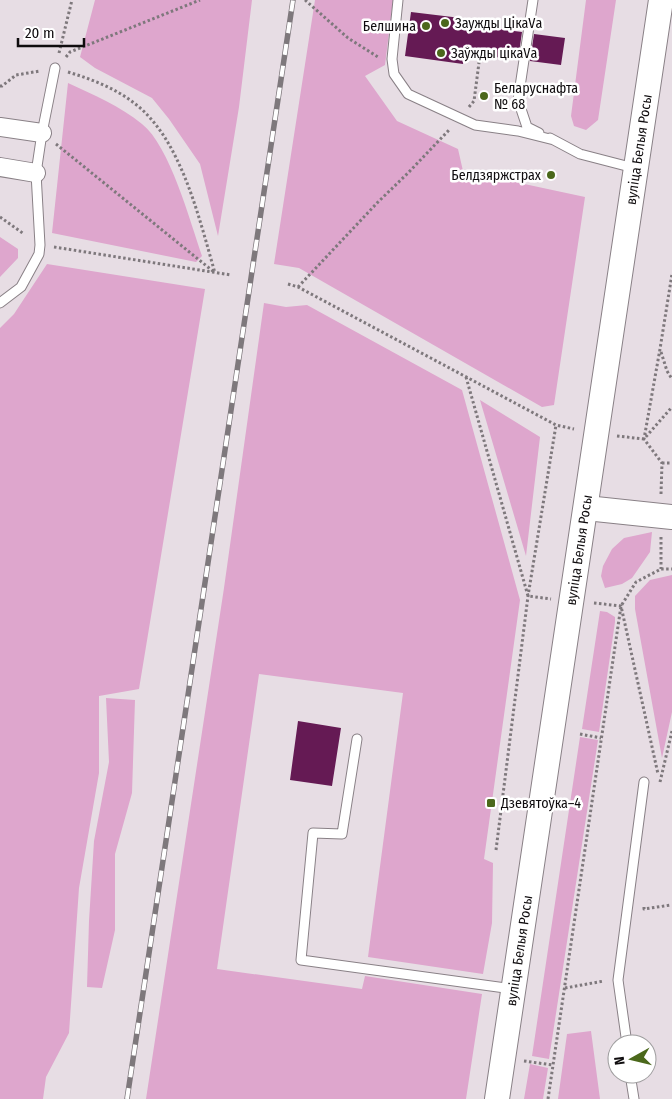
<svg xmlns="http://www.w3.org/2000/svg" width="672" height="1099" viewBox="0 0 672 1099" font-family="'Fira Sans Condensed',sans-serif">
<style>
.green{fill:#dea6cd}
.building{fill:#651a54}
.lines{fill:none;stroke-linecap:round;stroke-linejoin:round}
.lane-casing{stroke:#898086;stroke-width:11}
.street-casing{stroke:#898086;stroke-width:20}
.secondary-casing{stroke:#898086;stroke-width:26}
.path{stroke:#7e787c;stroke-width:3;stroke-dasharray:2.5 2.5;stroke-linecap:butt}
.lane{stroke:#fff;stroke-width:9}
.street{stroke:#fff;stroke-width:18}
.secondary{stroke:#fff;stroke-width:24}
.rail-casing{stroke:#7e787c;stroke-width:5.5}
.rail{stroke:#fff;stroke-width:4;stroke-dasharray:11;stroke-linecap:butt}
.poi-dot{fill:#4b681b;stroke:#fff;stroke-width:2}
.labels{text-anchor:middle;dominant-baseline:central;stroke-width:5;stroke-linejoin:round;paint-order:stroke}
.poi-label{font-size:14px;fill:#0f0c0e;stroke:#fff;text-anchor:start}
.street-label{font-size:14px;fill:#0f0c0e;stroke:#fff}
</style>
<rect width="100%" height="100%" fill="#e7dde4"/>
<path class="green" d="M 95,0 L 252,0 L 239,107 L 218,236 L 200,164 L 169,119 L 152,98 L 95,68 L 80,57 Z
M 315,0 L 393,0 L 385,65 L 365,76 L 397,121 L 458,149 L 463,171 L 585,197 L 554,405 L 542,407 L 299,268 L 274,264 Z
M 586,0 L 616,0 L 598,120 L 586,130 L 574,126 L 571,116 Z
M 68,83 C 94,95 120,106 142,124 C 170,146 190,222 202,256 L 196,262 L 52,233 Z
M 0,237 L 18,249 L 18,258 L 0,277 Z
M 47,264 L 205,289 L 139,689 L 99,696 L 99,773 L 79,888 L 69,1033 L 46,1077 L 43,1099 L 0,1099 L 0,328 L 14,314 Z
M 264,303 L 286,307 L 307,305 L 462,390 L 520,600 L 484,859 L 493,863 L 492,923 L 483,974 L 368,957 L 403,693 L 259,674 L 217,969 L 362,989 L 365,976 L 482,994 L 466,1099 L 146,1099 L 224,588 Z
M 480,400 L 540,437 L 526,556 Z
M 652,532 L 650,552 L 632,578 L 622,584 L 605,588 L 601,576 L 603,566 L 612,549 L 624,538 Z
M 672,575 L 672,712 L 662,758 L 635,609 L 635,596 L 650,580 Z
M 600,611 L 607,612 L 615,617 L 615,622 L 599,732 L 582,729 Z
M 106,698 L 135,700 L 132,793 L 115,854 L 115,930 L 102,988 L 87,987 L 89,921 L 94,841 L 109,762 Z
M 580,737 L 598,740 L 549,1059 L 532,1056 Z
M 591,1031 L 600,1099 L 558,1099 L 567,1034 Z
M 530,1064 L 548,1068 L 543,1099 L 524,1099 Z"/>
<path class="building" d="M 411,12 L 469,19 L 468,25 L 522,32 L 518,60 L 464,53 L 463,64 L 405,56 Z
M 534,34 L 565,38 L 561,65 L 530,61 Z
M 298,721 L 341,728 L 332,786 L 290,780 Z"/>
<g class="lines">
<defs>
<path id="lane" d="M 398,0 L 392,59 L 394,74 L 408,94 L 475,125 L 518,131 L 554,140
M 533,0 L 518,100 L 527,127 L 539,133
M 550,138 L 580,154 L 634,168
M 0,303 L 21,287 L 39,254 L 40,245 L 36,173 L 42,133 L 55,68
M 357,739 L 342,834 L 313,833 L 301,960 L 513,989
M 627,1044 L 618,980 L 644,782
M 630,1074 L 634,1099"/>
<path id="street" d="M 0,127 L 42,133
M 0,167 L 36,173"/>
<g id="secondary">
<path d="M 586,508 L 672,517"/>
<path id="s1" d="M 497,1099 L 661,0"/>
</g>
</defs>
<use href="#lane" class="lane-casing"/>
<use href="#street" class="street-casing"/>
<use href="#secondary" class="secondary-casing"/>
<path class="path" d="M 305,0 L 348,38 L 378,57
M 59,53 L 72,0
M 66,57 L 70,52 L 200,0
M 68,72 C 91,79 115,88 134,103 C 181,138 199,218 215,273
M 0,86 L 2,86 L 16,75 L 40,71
M 469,107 L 474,101 L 480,55
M 56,144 L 214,272
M 0,217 L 24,234
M 54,247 L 231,275
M 288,284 L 298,287 L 556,425 L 574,429
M 298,287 L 378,202 L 408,173 L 450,129
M 661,352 L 667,371 L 672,379
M 466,377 L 528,596 L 551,599
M 617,436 L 644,439 L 672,407
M 662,463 L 672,463
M 661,494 L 662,463 L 644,439 L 660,349 L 672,274
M 661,537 L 661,569
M 594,603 L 621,606 L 658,774
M 580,734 L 601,738
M 660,782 L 672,731
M 496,850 L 528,596 L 556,425
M 644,907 L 644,909 L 671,905
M 565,988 L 604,981
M 524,1061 L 553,1065
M 548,1099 L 621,606 L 636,582 L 661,569 L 672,569"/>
<use href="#lane" class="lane"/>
<use href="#street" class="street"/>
<use href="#secondary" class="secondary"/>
<defs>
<path id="rail" d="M 127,1099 L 293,0"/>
</defs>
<use href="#rail" class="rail-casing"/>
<use href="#rail" class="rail"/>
</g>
<g class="poi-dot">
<circle cx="445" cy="23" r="5"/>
<circle cx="426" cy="26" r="5"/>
<circle cx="441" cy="53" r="5"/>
<circle cx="484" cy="96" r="5"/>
<circle cx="551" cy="175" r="5"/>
<rect x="486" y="798" width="10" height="10" rx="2.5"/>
</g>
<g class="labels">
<g class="poi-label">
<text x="455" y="23">Заужды ЦікаVа</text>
<text x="416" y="26" text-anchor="end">Белшина</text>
<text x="451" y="53">Заўжды цікаVа</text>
<text x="494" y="88">Беларуснафта<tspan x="494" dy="16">№ 68</tspan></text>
<text x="541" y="175" text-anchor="end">Белдзяржстрах</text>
<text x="501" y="803">Дзевятоўка–4</text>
</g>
<g class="street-label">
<text stroke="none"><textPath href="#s1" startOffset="960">вуліца Белыя Росы</textPath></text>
<text stroke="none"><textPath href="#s1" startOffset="555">вуліца Белыя Росы</textPath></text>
<text stroke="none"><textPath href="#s1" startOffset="150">вуліца Белыя Росы</textPath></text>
</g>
</g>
<g transform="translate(632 1059) rotate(262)"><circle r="24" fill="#ffffff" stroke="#9f9e9f"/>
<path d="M0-4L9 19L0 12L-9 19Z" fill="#4b681b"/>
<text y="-8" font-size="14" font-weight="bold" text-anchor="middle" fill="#0f0c0e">N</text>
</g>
<path d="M18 38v8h66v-8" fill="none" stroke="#0f0c0e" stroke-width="2.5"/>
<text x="25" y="38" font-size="15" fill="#0f0c0e" stroke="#ffffff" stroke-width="4" paint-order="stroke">20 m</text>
</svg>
